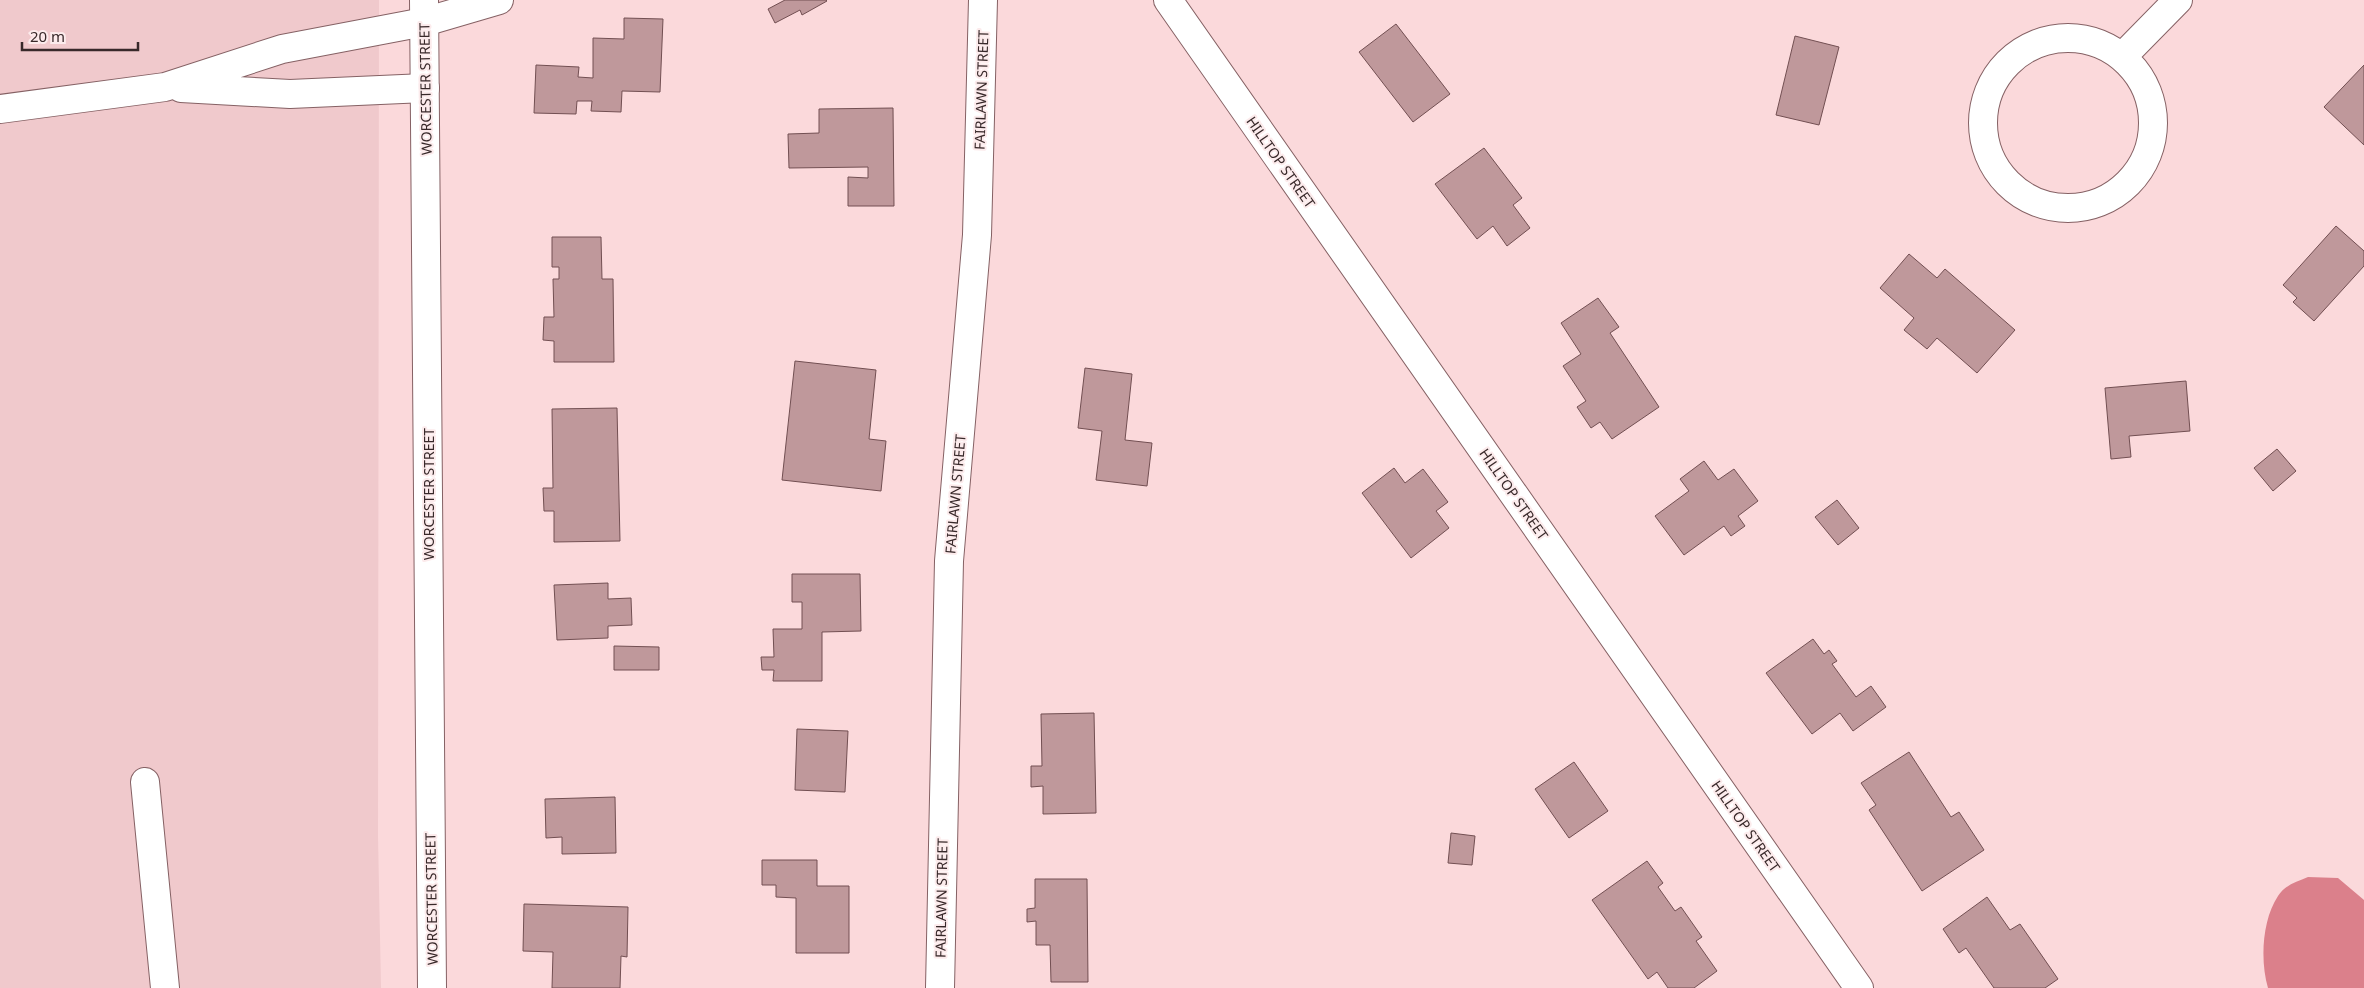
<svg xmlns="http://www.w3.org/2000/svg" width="2364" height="988" viewBox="0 0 2364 988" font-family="'Noto Sans',sans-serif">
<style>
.built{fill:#f0c9cc}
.water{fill:#db808b}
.building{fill:#bf989b;stroke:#724f52}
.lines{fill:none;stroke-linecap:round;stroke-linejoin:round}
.minor-casing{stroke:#856164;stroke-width:30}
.major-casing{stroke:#856164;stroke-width:30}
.minor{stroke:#fff;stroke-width:28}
.major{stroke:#fff;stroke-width:28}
.labels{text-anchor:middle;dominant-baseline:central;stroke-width:4;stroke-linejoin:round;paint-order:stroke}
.street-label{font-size:14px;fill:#38292a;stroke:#fcebec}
</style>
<rect width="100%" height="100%" fill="#fbd9db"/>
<path class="built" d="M 0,0 L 379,0 L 378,836 L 381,988 L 0,988 Z"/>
<path class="water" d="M 2308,877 L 2338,878 L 2364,900 L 2364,988 L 2268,988 C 2260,961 2262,920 2278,896 C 2285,885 2296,882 2308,877 Z"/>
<path class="building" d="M 785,0 L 826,0 L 827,1 L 802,15 L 800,10 L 775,23 L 768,9 Z
M 624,18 L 663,19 L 660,92 L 622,91 L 621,112 L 591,111 L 592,101 L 577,101 L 576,114 L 534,113 L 536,65 L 579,67 L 578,77 L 593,78 L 593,38 L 624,39 Z
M 1396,24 L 1450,94 L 1413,122 L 1359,52 Z
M 1795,36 L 1839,47 L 1819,125 L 1776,115 Z
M 2364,65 L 2364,145 L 2324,107 Z
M 893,108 L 894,206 L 848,206 L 848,177 L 868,178 L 868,167 L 789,168 L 788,134 L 819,133 L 819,109 Z
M 1484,148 L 1522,198 L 1513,205 L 1530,228 L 1507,246 L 1493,226 L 1477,239 L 1435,184 Z
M 2336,226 L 2364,251 L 2364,266 L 2314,321 L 2293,302 L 2297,298 L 2283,285 Z
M 552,237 L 601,237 L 602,279 L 613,279 L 614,362 L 554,362 L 554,341 L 543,340 L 544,317 L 554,317 L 553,279 L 559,279 L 559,267 L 552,267 Z
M 1909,254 L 1937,278 L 1945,269 L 2015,330 L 1977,373 L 1937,338 L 1927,349 L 1904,330 L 1914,318 L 1880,288 Z
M 1598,298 L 1619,327 L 1610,333 L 1659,407 L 1612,439 L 1600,422 L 1591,428 L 1577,407 L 1586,401 L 1563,366 L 1581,354 L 1561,323 Z
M 795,361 L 876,370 L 869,439 L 886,441 L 881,491 L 782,480 Z
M 1085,368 L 1132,374 L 1125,440 L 1152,443 L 1147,486 L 1096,480 L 1102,431 L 1078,428 Z
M 2186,381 L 2190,431 L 2129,436 L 2131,457 L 2111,459 L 2105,388 Z
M 617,408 L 620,541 L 554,542 L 554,511 L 544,511 L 543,488 L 553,488 L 552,409 Z
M 2277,449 L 2296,471 L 2273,491 L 2254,468 Z
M 1704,461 L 1718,480 L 1734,469 L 1758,501 L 1738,516 L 1745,526 L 1731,536 L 1724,526 L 1684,555 L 1655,516 L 1689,491 L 1680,479 Z
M 1394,468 L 1405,483 L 1423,469 L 1448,502 L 1436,511 L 1449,528 L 1411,558 L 1362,493 Z
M 1837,500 L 1859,528 L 1838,545 L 1815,517 Z
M 792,574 L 860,574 L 861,631 L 822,632 L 822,681 L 773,681 L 774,670 L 762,670 L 761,657 L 774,657 L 773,629 L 802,629 L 802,602 L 792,602 Z
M 608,583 L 608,599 L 631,598 L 632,625 L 608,626 L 608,638 L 557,640 L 554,585 Z
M 1813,639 L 1824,654 L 1829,650 L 1837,661 L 1832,664 L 1856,697 L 1871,686 L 1886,707 L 1853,731 L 1840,713 L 1812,734 L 1766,673 Z
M 614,646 L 659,647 L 659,670 L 614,670 Z
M 1094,713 L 1096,813 L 1043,814 L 1043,786 L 1031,787 L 1031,766 L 1042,766 L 1041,714 Z
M 797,729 L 848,731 L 845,792 L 795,790 Z
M 1909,752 L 1951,817 L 1959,812 L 1984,850 L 1922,891 L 1869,810 L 1876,805 L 1861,783 Z
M 1574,762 L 1608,811 L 1569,838 L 1535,789 Z
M 615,797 L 616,853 L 562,854 L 562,837 L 546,838 L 545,799 Z
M 1451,833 L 1475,836 L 1472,865 L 1448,863 Z
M 762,860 L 817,860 L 817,886 L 849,886 L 849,953 L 796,953 L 796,898 L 776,897 L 776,885 L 762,885 Z
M 1647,861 L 1663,883 L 1658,887 L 1675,911 L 1681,907 L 1702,937 L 1696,941 L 1717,971 L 1694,988 L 1668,988 L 1657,972 L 1648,979 L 1592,900 Z
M 1035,879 L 1087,879 L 1088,982 L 1051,982 L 1050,945 L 1036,945 L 1036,921 L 1027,922 L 1027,909 L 1035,908 Z
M 1987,897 L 2010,930 L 2020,924 L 2058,979 L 2045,988 L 1994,988 L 1966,948 L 1959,953 L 1943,929 Z
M 524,904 L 628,907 L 627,957 L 621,956 L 620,988 L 552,988 L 553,952 L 523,951 Z"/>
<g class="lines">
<defs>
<path id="minor" d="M 1168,0 L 1859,988
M1983 123a85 85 0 1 1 170 0a85 85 0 1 1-170 0Z
M 2122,57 L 2178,0
M 181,88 L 290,94 L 425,88
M 0,109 L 165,87 L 282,49 L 424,22 L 499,0
M 145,782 L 165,988
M 940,988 L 949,561 L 977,235 L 983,0"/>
<path id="major" d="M 424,0 L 432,988"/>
</defs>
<use href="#minor" class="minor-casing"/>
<use href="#major" class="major-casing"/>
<use href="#minor" class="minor"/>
<use href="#major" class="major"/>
</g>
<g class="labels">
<g class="street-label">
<text transform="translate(425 89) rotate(-91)">WORCESTER STREET</text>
<text transform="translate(981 90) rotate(-88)">FAIRLAWN STREET</text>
<text transform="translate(1281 162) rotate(55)">HILLTOP STREET</text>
<text transform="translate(428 494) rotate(-90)">WORCESTER STREET</text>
<text transform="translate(955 494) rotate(-85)">FAIRLAWN STREET</text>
<text transform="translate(1514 494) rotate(55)">HILLTOP STREET</text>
<text transform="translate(1746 826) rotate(55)">HILLTOP STREET</text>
<text transform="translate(941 898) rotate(-89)">FAIRLAWN STREET</text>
<text transform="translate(431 899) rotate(-91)">WORCESTER STREET</text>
</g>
</g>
<path d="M22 42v8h116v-8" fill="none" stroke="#38292a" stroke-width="2.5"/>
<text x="30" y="42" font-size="15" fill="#38292a" stroke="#fcebec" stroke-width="4" paint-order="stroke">20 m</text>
</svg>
